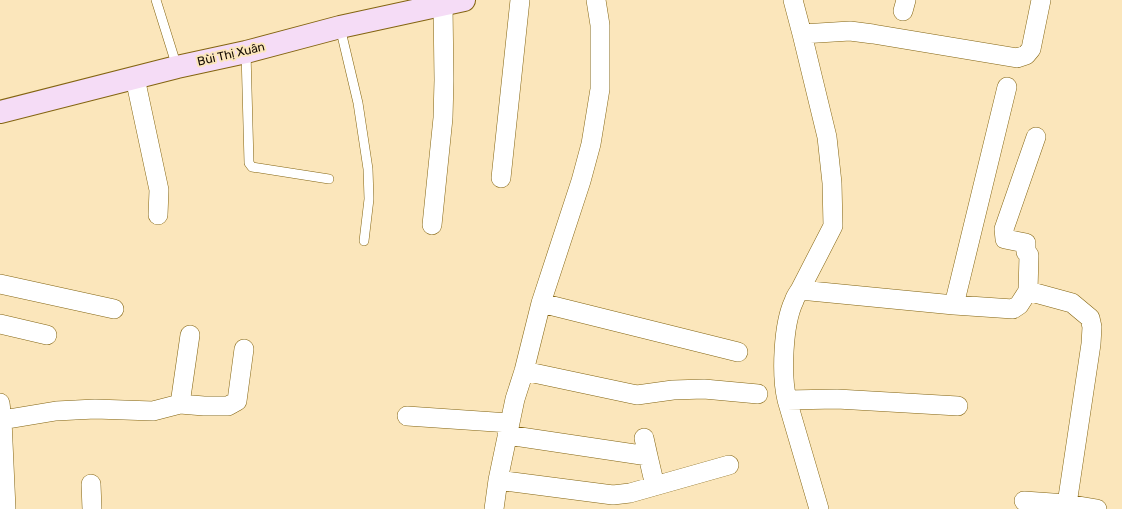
<svg xmlns="http://www.w3.org/2000/svg" width="1122" height="509" viewBox="0 0 1122 509" font-family="Rubik,sans-serif">
<style>
.lines{fill:none;stroke-linecap:round;stroke-linejoin:round}
.service-casing{stroke:#836411;stroke-width:10}
.minor-casing{stroke:#836411;stroke-width:20}
.secondary-casing{stroke:#836411;stroke-width:24}
.service{stroke:#fff;stroke-width:9}
.minor{stroke:#fff;stroke-width:19}
.secondary{stroke:#f5dcf6;stroke-width:22}
.labels{text-anchor:middle;dominant-baseline:central;stroke-width:4;stroke-linejoin:round;paint-order:stroke}
.street-label{font-size:12px;fill:#140a00;stroke:#fbe6bb}
</style>
<rect width="100%" height="100%" fill="#fbe6bb"/>
<g class="lines">
<defs>
<path id="service" d="M 156,0 L 177,67
M 340,27 L 358,103 L 368,169 L 369,199 L 364,241
M 246,52 L 249,163 L 252,167 L 329,179"/>
<path id="minor" d="M 793,0 L 802,34 L 827,137 L 832,183 L 833,226 L 800,290 C 798,293 795,297 794,301 C 783,324 781,375 787,400 L 819,509
M 903,11 L 906,0
M 802,34 L 850,31 L 873,34 L 1017,58 L 1026,55 L 1031,49 L 1041,0
M 135,78 L 159,190 L 158,215
M 501,178 L 520,0
M 432,225 L 443,118 L 444,80 L 443,5
M 0,284 L 114,309
M 800,290 L 954,305 L 1013,309 L 1019,305 L 1028,291 L 1029,255 L 1026,252 L 1026,243 L 1005,239 L 1004,229 L 1036,137
M 1028,291 L 1072,303 L 1090,318 L 1092,327 L 1091,344 L 1067,504
M 541,303 L 738,352
M 954,305 L 1007,87
M 0,324 L 47,335
M 524,371 L 637,395 L 673,390 L 704,389 L 758,394
M 787,400 L 837,399 L 958,406
M 0,403 L 2,420 L 6,509
M 180,404 L 190,335
M 407,416 L 510,423
M 2,420 L 56,411 L 95,409 L 153,411 L 180,404 L 204,406 L 228,406 L 237,401 L 244,349
M 507,435 L 648,456 L 655,486
M 644,438 L 648,456
M 498,480 L 613,495 L 630,493 L 729,465
M 91,484 L 92,509
M 1024,501 L 1067,504 L 1097,509
M 494,509 L 498,480 L 515,399 L 524,371 L 541,303 L 581,181 L 591,144 L 600,89 L 600,25 L 596,0"/>
<path id="secondary" d="M 0,112 L 177,67 L 246,52 L 340,27 L 464,0"/>
</defs>
<use href="#service" class="service-casing"/>
<use href="#minor" class="minor-casing"/>
<use href="#secondary" class="secondary-casing"/>
<use href="#service" class="service"/>
<use href="#minor" class="minor"/>
<use href="#secondary" class="secondary"/>
</g>
<g class="labels">
<g class="street-label">
<text transform="translate(231 54) rotate(-13)">Bùi Thị Xuân</text>
</g>
</g>
</svg>
